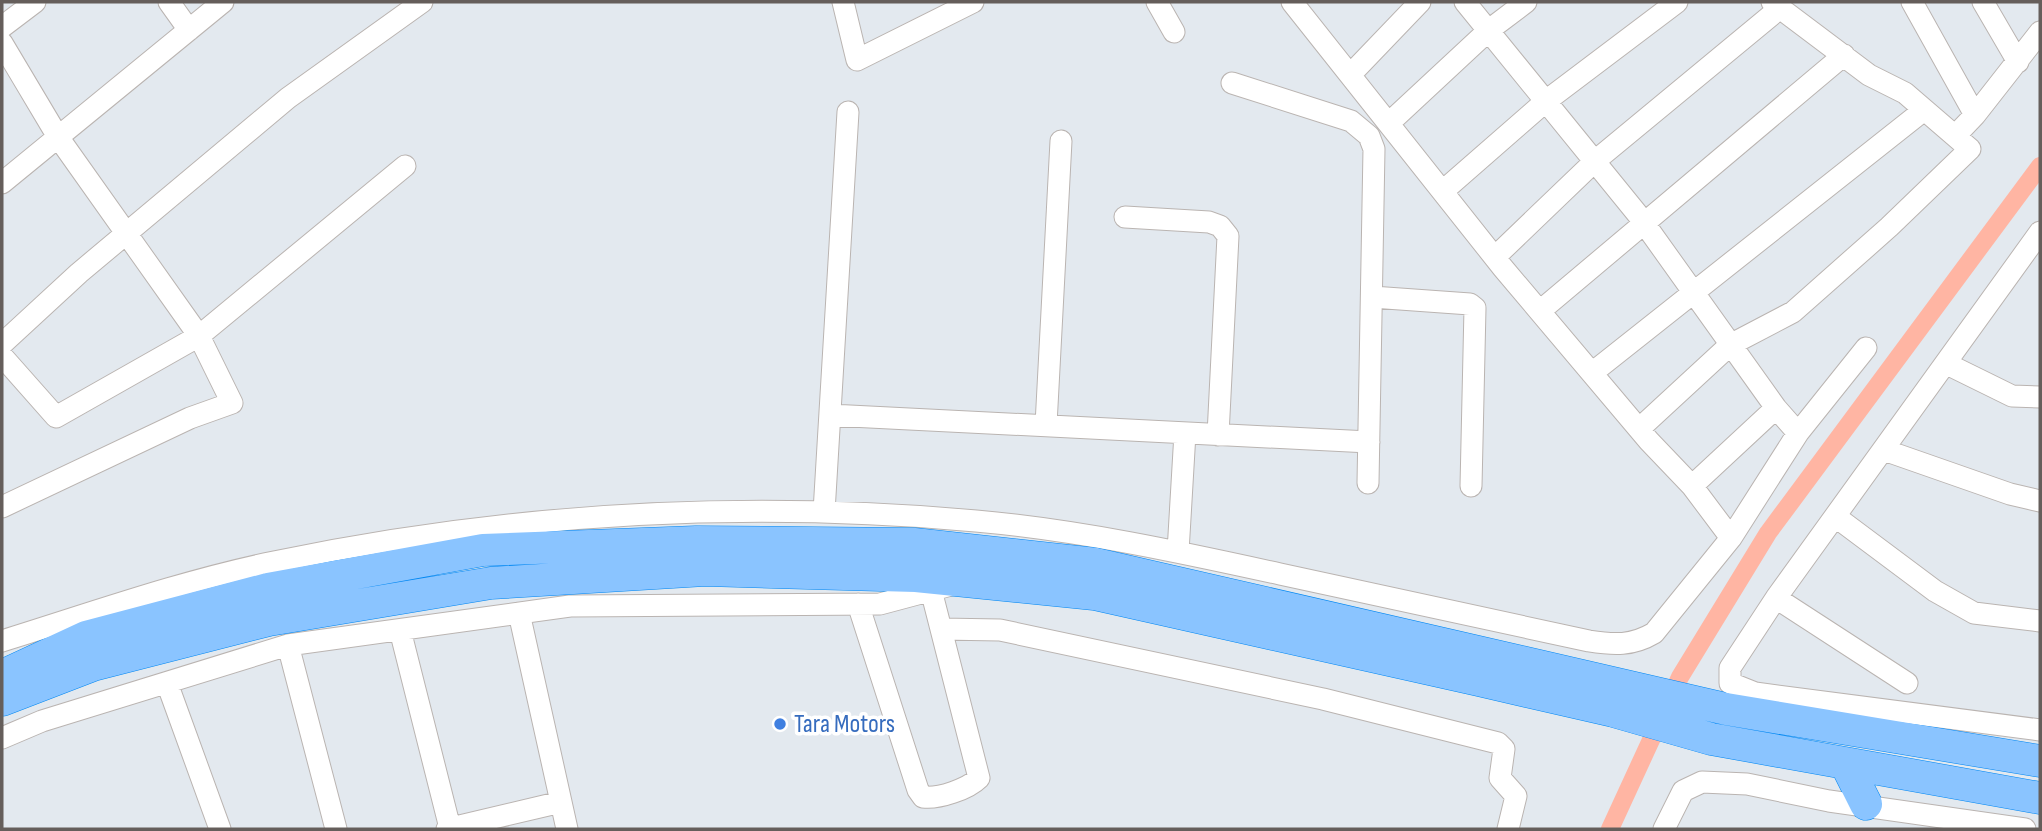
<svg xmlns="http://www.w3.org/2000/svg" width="2042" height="831" viewBox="0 0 2042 831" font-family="'Sofia Sans Condensed',sans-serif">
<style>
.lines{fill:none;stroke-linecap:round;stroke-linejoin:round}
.canal{stroke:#ffb5a3;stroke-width:18}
.minor-casing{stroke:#bab4b1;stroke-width:23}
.highway-casing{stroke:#0087f2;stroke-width:33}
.minor{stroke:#fff;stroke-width:21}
.highway{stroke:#8ac4ff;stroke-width:32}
.shop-dot{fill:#3f7fe0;stroke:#fff;stroke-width:2.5}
.labels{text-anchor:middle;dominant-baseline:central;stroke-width:7;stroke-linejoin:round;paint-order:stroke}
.shop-label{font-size:26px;fill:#366cbe;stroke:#fff;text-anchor:start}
</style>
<rect width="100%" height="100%" fill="#e3e9ef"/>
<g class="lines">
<path class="canal" d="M 1610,829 L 1680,677 L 1768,533 L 2040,166"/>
<defs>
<path id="minor" d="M 169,2 L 189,30
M 843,2 L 857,60 L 973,2
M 1157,2 L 1174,32
M 1292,2 L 1503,268 L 1649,441 L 1692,486 L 1731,538
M 1465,2 L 1639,216 L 1776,408 L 1798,433
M 1912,2 L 1975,115 L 1955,136
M 1983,2 L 2018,62
M 2,27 L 35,2
M 2,43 L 58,137 L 199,336 L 232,403 L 190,418 L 2,507
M 1350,75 L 1420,2
M 1232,83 L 1351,121 L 1369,136 L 1374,149 L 1368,483
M 1975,115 L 2040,32
M 1389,123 L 1489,30 L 1526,2
M 2,183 L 223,2
M 1443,191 L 1546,101 L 1677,2
M 1125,217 L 1209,222 L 1220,226 L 1228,236 L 1218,435
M 2040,232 L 1776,598 L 1730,668 L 1730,683 L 1755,693 L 2040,730
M 1495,257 L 1595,161 L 1780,8
M 1372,297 L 1470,304 L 1475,308 L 1471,486
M 1540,311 L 1844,55
M 2,344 L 79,273 L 288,98 L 422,2
M 2,356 L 56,417 L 199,336 L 405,166
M 1947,364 L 2012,396 L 2040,397
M 1592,373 L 1924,110
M 830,415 L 1369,442
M 1046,425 L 1061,141
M 1639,429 L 1730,345 L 1793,312 L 1889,227 L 1970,149 L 1905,93 L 1869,75 L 1772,2
M 1884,450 L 2010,494 L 2040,501
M 1692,486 L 1776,408
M 824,512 L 848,112
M 1836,517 L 1935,591 L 1974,613 L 2040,621
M 1178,552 L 1185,433
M 1776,598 L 1907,683
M 858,604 L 918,790 L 923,797 C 939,799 968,789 979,778 L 931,590
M 519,613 L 567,829
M 941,629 L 1000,630 L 1323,699 L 1498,743 L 1504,749 L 1500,778 L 1516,796 L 1508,829
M 400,630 L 450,828
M 2,641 C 92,613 182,581 274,562 C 504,514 742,500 976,521 C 1078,530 1180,552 1280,574 C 1383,596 1486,618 1589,641 C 1614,645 1632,646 1654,633 L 1731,538 L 1798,433 L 1866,348
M 288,645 L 336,829
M 167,683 L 220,829
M 2,738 L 42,721 L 288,645 L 570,606 L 880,604 L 951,585
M 447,829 L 561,802
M 1664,829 L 1683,791 L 1702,782 L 1747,784 L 1829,801 L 2025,829"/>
<path id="highway" d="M 2,676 L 86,637 L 268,589 L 483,550 L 696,542 L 914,544 L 1096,564 L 1726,709 L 2040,761
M 2,700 L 93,665 L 269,620 L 491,583 L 705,570 L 916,576 L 1094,594 L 1478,680 L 1613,711 L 1711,739 L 2040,798
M 1846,764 L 1866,804"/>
</defs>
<use href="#minor" class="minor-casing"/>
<use href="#highway" class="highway-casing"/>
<use href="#minor" class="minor"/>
<use href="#highway" class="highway"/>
</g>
<circle class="shop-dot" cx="780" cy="724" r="7"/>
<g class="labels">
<g class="shop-label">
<text x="794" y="724">Tara Motors</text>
</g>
</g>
<rect width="2042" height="831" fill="none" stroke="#655e5b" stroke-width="7"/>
</svg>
